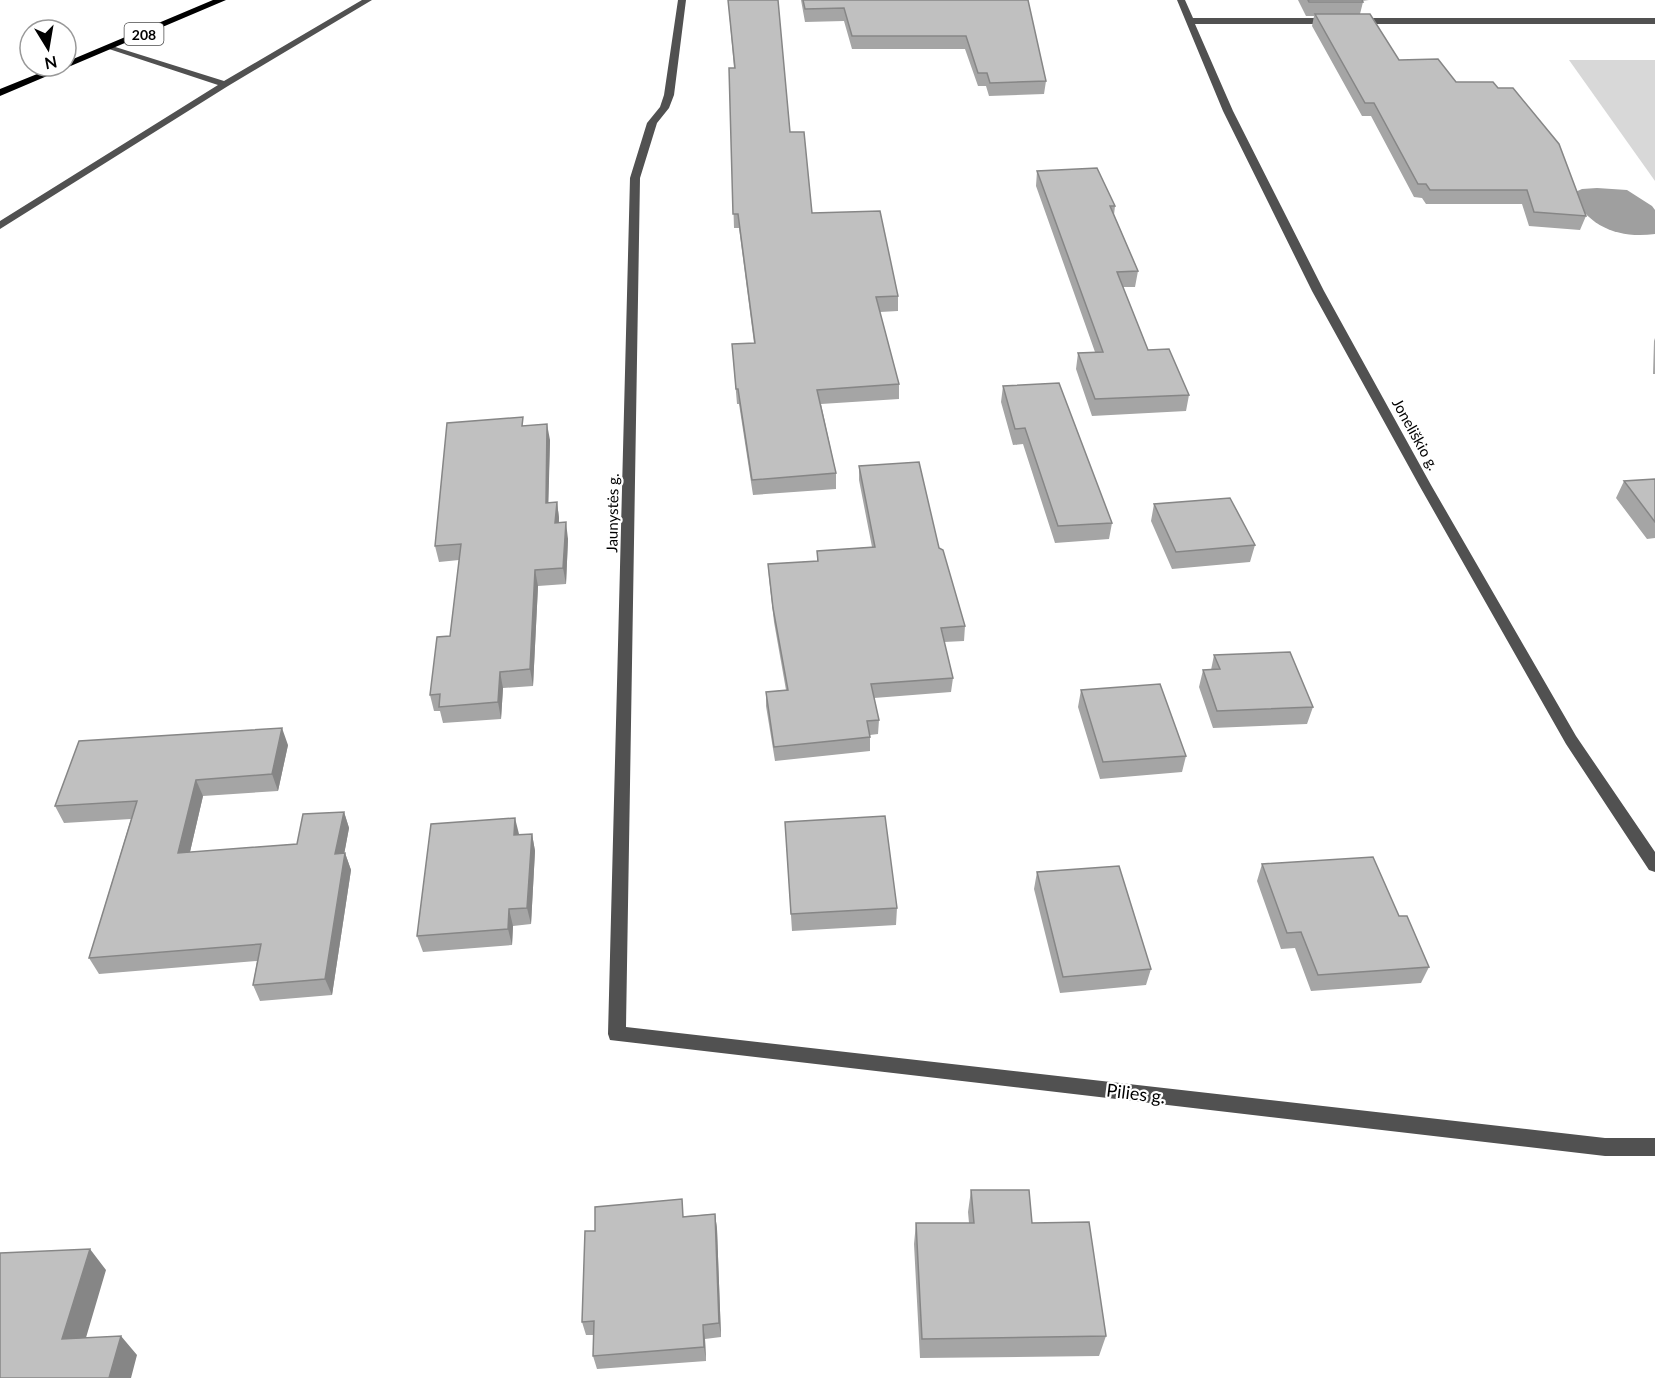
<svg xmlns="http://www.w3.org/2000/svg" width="1655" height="1378" viewBox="0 0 1655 1378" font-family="Lato,sans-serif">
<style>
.green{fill:#d8d8d8}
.water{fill:#9f9f9f}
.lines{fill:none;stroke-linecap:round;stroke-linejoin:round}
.minor{fill:#515151;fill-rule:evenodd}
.highway{fill:#000;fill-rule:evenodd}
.wall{fill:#a5a5a5}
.shaded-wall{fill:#868686}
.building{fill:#c0c0c0;stroke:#868686;stroke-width:1.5}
.labels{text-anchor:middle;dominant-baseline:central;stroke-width:4.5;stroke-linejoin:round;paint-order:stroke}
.shield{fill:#fff;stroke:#4c4c4c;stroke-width:1.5}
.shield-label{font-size:14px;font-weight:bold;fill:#000}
.street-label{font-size:15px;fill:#000;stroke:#fff}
.near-street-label{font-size:18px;fill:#000;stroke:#fff}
</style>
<rect width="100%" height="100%" fill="#fff"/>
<path class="green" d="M 1569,60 L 1655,60 L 1655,181 Z"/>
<path class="water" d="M 1597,188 L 1627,190 L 1652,206 L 1655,210 L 1655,234 C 1620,239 1586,227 1573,193 L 1582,189 Z"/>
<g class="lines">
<path class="minor" d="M 362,0 L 372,0 L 228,86 L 0,229 L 0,221 L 218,85 L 109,49 L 109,45 L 224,81 Z
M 678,0 L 686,0 L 674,95 L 669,108 L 657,123 L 640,178 L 626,1027 L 1605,1138 L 1655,1138 L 1655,1156 L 1605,1156 L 610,1040 L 608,1034 L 630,178 L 647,123 L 660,107 L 664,95 Z
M 1177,0 L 1185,0 L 1193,18 L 1655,18 L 1655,24 L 1195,24 L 1233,111 L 1324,291 L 1431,485 L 1576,736 L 1655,852 L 1655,872 L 1649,870 L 1566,744 L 1419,485 L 1312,291 L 1223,111 Z"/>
<path class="highway" d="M 213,0 L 226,0 L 0,96 L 0,89 L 57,66 L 66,66 L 66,62 Z"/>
</g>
<path class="wall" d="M 728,0 L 790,132 L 812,213 L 898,296 L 898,311 L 880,312 L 899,384 L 899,399 L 821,404 L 836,473 L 836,489 L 753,495 L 739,404 L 737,404 L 732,344 L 754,343 L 739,228 L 734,228 L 729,68 L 734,68 Z
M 801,0 L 1028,0 L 1046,81 L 1044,94 L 989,96 L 986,86 L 978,86 L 965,49 L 852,49 L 844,21 L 805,22 Z
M 1298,0 L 1369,0 L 1362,1 L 1363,2 L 1360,14 L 1399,60 L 1456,82 L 1586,216 L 1580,230 L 1529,226 L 1522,204 L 1426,204 L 1422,198 L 1414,197 L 1371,116 L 1362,116 L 1312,26 L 1314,16 L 1306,16 Z
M 1037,171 L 1115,206 L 1114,215 L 1138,271 L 1135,287 L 1123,287 L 1148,350 L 1189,395 L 1186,411 L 1092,416 L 1076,369 L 1078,353 L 1095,352 L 1036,186 Z
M 1655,338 L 1655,374 L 1653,374 L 1654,341 Z
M 1003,386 L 1112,523 L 1109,539 L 1055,543 L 1023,444 L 1013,445 L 1001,402 Z
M 524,426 L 550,440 L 548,502 L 557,502 L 559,518 L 559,523 L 568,539 L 566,584 L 538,586 L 533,686 L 503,688 L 501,719 L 443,723 L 440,711 L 434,711 L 430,695 L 450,636 L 459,560 L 439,562 L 435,546 Z
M 859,466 L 939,548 L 965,626 L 964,641 L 944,642 L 953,678 L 951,692 L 874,698 L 879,720 L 878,734 L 870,735 L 870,751 L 775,761 L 766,706 L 766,692 L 786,690 L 774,622 L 769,578 L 768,564 L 817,561 L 817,551 L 872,547 L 859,480 Z
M 1655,479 L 1655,538 L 1647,539 L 1616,498 L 1624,481 Z
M 1154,504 L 1255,545 L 1250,562 L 1172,569 L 1151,521 Z
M 1214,655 L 1313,707 L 1307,724 L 1213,728 L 1199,687 L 1203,670 L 1211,670 Z
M 1081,690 L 1186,756 L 1182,772 L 1100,779 L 1078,707 Z
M 288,745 L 278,791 L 203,796 L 190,852 L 297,844 L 344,812 L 349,828 L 344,854 L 345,853 L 351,870 L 332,995 L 260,1001 L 253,985 L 257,961 L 99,974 L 89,958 L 131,819 L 64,823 L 55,806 Z
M 785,822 L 897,908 L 896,925 L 792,931 Z
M 532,834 L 535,851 L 531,924 L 513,926 L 512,945 L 423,952 L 417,936 L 519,835 Z
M 1262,864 L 1399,916 L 1429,967 L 1421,983 L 1311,991 L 1295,948 L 1281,949 L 1257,881 Z
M 1037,872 L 1151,969 L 1146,985 L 1060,993 L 1034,889 Z
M 971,1190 L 1032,1223 L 1106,1336 L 1099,1356 L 920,1358 L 914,1244 L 916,1223 L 969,1223 L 968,1212 Z
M 715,1214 L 717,1229 L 721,1337 L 705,1339 L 706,1361 L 597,1369 L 593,1356 L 593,1335 L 586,1335 L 582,1322 L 595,1231 L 685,1216 Z"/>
<path class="shaded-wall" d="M 547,424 L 550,440 L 548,519 L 546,503 Z
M 557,502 L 559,518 L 558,539 L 555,523 Z
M 566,522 L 568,539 L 566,584 L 563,568 Z
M 535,570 L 538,586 L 533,686 L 530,669 Z
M 500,672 L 503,688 L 501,719 L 498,702 Z
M 282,728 L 288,745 L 278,791 L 272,774 Z
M 196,780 L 203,796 L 186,869 L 178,853 Z
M 344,812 L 349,828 L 341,871 L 335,854 Z
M 515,818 L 519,834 L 518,852 L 514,835 Z
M 532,834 L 535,851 L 531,924 L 527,908 Z
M 345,853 L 351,870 L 332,995 L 325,979 Z
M 509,909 L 513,926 L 512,945 L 508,929 Z
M 715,1214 L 717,1229 L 721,1337 L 719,1323 Z
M 90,1249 L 106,1270 L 80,1358 L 62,1339 Z
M 703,1325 L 705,1339 L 706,1361 L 704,1347 Z
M 121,1336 L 137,1355 L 131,1378 L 109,1378 Z"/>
<path class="building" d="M 728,0 L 778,0 L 790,132 L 804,132 L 812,213 L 880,211 L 898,296 L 876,297 L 899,384 L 817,390 L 836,473 L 752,480 L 738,389 L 736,389 L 732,344 L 755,343 L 738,214 L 733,214 L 729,68 L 735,68 Z
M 803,0 L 1028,0 L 1046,81 L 990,83 L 987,73 L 978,73 L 966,36 L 852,36 L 844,8 L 805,9 Z
M 1308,0 L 1362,0 L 1363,2 L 1309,2 Z
M 1315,14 L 1370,14 L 1399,60 L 1438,59 L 1456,82 L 1493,82 L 1498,88 L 1513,88 L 1559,144 L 1586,216 L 1534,212 L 1527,190 L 1430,190 L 1426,184 L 1418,184 L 1374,103 L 1365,103 Z
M 1097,168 L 1115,206 L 1110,206 L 1138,271 L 1117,272 L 1148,350 L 1169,349 L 1189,395 L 1095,399 L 1078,353 L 1103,352 L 1037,171 Z
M 1059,383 L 1112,523 L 1058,526 L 1025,428 L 1015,429 L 1003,386 Z
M 523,417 L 522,426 L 547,424 L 546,503 L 557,502 L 555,523 L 566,522 L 563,568 L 535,570 L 530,669 L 500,672 L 498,702 L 439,707 L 440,694 L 430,695 L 437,637 L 450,636 L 461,544 L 435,546 L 447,423 Z
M 919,462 L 939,548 L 943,550 L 965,626 L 941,628 L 953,678 L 871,684 L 879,720 L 867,721 L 870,737 L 774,747 L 766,692 L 788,690 L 773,608 L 768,564 L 818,561 L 817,551 L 875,547 L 859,466 Z
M 1655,479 L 1655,522 L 1624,481 Z
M 1230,498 L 1255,545 L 1176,552 L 1154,504 Z
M 1290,652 L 1313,707 L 1217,711 L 1203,670 L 1220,669 L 1214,655 Z
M 1160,684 L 1186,756 L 1103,762 L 1081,690 Z
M 282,728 L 272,774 L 196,780 L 178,853 L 297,844 L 303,814 L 344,812 L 335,854 L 345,853 L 325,979 L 253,985 L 261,944 L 89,958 L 137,801 L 55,806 L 79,741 Z
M 885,816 L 897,908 L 791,914 L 785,822 Z
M 515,818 L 514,835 L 532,834 L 527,908 L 509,909 L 508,929 L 417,936 L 431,824 Z
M 1373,857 L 1399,916 L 1407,916 L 1429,967 L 1318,975 L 1301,932 L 1287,933 L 1262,864 Z
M 1119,866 L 1151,969 L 1063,977 L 1037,872 Z
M 971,1190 L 1029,1190 L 1032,1223 L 1089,1222 L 1106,1336 L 922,1339 L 916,1223 L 974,1223 Z
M 682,1199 L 683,1217 L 715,1214 L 719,1323 L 703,1325 L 704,1347 L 593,1356 L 594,1321 L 582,1322 L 585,1231 L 595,1231 L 595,1207 Z
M 90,1249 L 62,1339 L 121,1336 L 109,1378 L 0,1378 L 0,1253 Z"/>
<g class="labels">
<rect class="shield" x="124.5" y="23" width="39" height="22" rx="4.5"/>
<g class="shield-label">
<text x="144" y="34">208</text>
</g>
<g class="street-label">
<text transform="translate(1416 434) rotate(61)">Joneliškio g.</text>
<text transform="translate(612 513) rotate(-89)">Jaunystės g.</text>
</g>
<g class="near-street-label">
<text transform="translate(1136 1093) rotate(7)">Pilies g.</text>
</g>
</g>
<g transform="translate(48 48) rotate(169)"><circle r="28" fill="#ffffff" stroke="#999999" stroke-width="1.5"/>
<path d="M0-4.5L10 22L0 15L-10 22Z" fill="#000000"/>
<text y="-9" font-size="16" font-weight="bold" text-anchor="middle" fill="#000000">N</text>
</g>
</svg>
